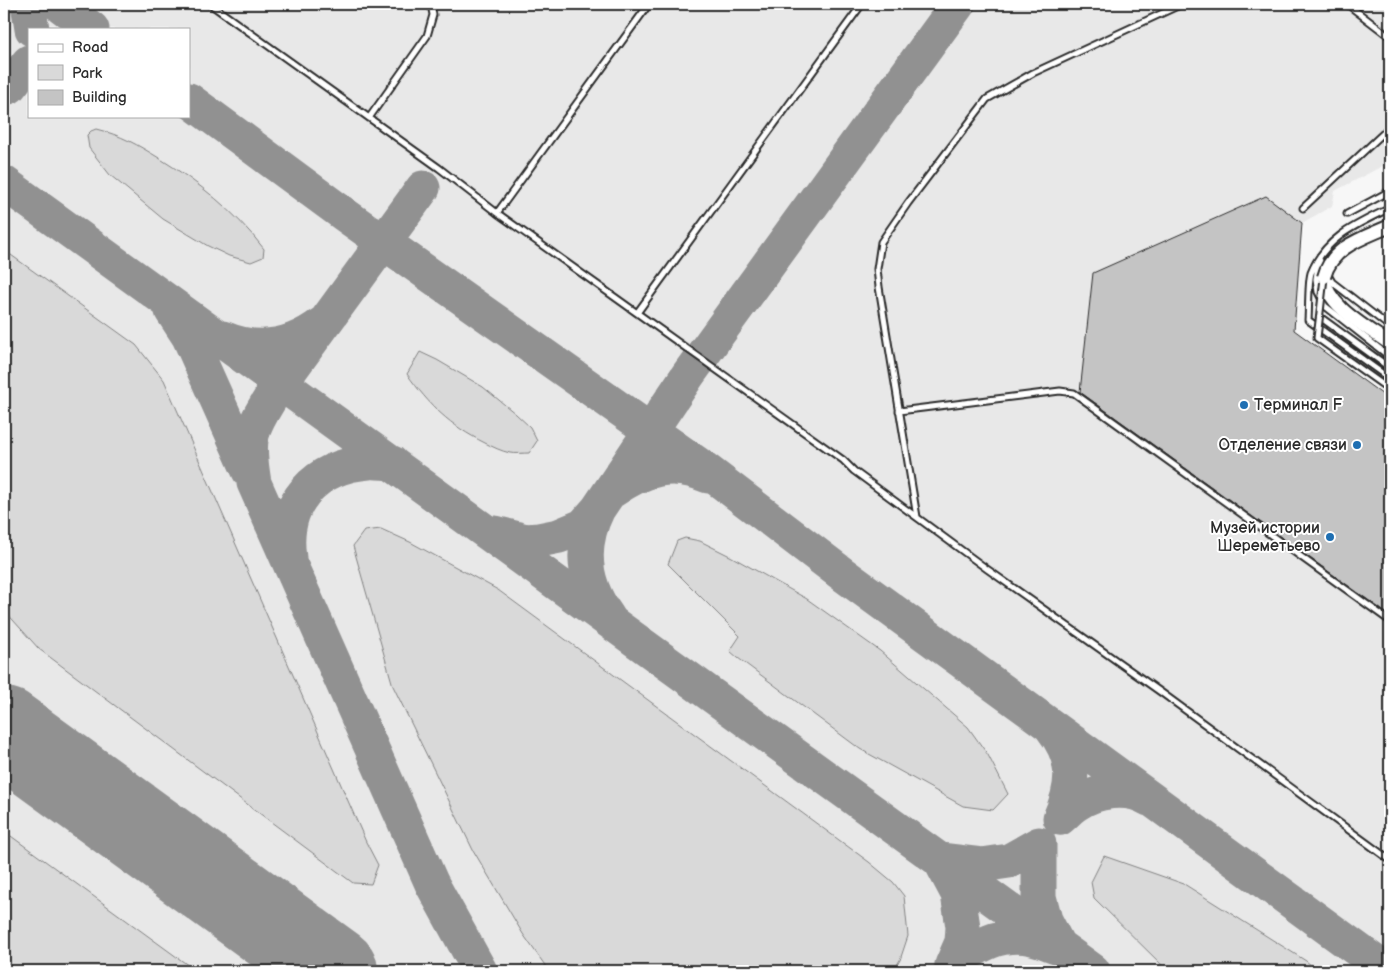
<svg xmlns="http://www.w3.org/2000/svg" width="1394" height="975" viewBox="0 0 1394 975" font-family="'Balsamiq Sans',sans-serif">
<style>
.built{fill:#e8e8e8;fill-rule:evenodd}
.green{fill:#d9d9d9;stroke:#828282}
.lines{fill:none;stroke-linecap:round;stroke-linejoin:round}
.taxiway{stroke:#919191;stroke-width:35}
.runway{stroke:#919191;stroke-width:88}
.building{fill:#c4c4c4;stroke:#2b2b2b}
.service-casing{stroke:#2b2b2b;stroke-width:9}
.tertiary-casing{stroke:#2b2b2b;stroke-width:16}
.service{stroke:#fff;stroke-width:5}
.tertiary{stroke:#fff;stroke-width:12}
.service-bridge-casing{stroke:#2b2b2b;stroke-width:9;stroke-linecap:butt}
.tertiary-bridge-casing{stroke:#2b2b2b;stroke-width:16;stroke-linecap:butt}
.service-bridge{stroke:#fff;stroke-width:5}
.tertiary-bridge{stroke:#fff;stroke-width:12}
.poi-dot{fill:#1f6fb2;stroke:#fff;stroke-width:2}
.labels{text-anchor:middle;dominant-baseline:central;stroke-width:4;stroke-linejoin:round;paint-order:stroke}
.poi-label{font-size:16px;fill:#2b2b2b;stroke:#fff;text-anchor:end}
</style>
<rect width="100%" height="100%" fill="#f7f7f7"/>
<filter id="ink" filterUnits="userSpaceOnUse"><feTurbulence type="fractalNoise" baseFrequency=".02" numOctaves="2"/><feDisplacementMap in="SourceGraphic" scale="10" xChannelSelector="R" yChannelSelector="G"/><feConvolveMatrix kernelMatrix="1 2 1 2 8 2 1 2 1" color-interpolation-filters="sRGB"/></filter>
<g filter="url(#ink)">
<path class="built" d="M 4,4 L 1390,4 L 1390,162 L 1335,191 L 1332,206 L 1302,223 L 1294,330 L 1390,400 L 1390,971 L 4,971 ZM 29,29 L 189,29 L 189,116 L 29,116 Z"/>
<path class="green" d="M 96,129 C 121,135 138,145 159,158 C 199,183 235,211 264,249 L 263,257 L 251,262 L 229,256 L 208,246 L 163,219 L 110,175 L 89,148 L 87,135 L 91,131 Z
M 4,250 L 136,345 L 164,380 L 366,842 L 378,865 L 371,884 L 353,883 L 39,649 L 4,610 Z
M 420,352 L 437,360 L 483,387 L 516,414 L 530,427 L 537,441 L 529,453 C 523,453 516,454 510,453 C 501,451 493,447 485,443 C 449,425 430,406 407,374 Z
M 381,529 L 410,542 L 498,590 L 869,862 L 893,882 L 904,896 L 908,936 L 900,960 L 893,971 L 549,971 L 523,934 L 473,850 L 393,686 L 353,546 L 364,531 Z
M 685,538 L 700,541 L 732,557 L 807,599 L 880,651 L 968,727 L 988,755 L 1008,794 L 993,810 L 963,806 L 860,749 L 738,658 L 730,651 L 740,636 L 668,564 L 677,541 Z
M 4,831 L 196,971 L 4,971 Z
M 1104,856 L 1184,884 L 1306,961 L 1318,971 L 1168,971 L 1094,898 L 1091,882 Z"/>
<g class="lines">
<path class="taxiway" d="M 28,4 L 32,29
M 59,4 L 92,29
M 9,87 L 29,62
M 189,100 L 345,215 L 702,467 L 841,573 L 1387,971
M 4,183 C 367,445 730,708 1093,971
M 423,188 L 275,391 C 266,405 253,425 251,440 C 249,455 252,469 254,483 L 432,884 L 480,971
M 172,311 L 189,337 L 249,471
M 223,338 C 258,353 292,347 322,324
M 612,491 C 643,469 672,460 708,476
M 495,533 L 526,541 L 539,540 L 559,536 L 583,526 L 598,509
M 289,558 C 281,503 315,466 369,462 C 376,461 385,463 392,463
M 608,617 C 583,583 579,547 598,509 L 688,375 L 958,4
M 4,713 L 89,793
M 1052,728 C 1076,758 1075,784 1060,818 C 1065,814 1069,809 1075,805 C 1095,790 1128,786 1149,799
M 1039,844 L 1039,897 L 1045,920 L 1059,947 C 1050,944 1041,940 1032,938 C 1001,931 976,946 952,965 L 962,942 L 963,927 L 958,894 L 940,860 L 982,865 L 1009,861 Z"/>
<path class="runway" d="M 4,731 L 334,971"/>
</g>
<path class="building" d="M 1266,196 L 1302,223 L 1294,330 L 1390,400 L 1390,616 L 1080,392 L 1093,273 Z"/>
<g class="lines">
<defs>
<path id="service" d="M 210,4 L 439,168 L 497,213 L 637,313
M 862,4 L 637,313 L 843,460 L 854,471 L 987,569 L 1162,693 L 1390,860
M 1347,4 L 1390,37
M 369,118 L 427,36 L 433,15 L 431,4
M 1303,208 L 1390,127
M 1390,208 C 1358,224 1325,237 1311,273 C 1308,283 1309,308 1308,320 L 1390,379
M 497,213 L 649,4
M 1347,214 L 1390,191
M 1319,259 L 1332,282 L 1390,327
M 1318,265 L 1316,279 L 1318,292 L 1325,306 L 1390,357
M 1320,317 L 1390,368
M 899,411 L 1060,391 L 1074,393 L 1390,621
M 917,517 L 879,287 L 877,269 L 881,242 L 908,203 L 987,99 L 1033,73 L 1182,4"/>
<path id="tertiary" d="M 1324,277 C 1326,306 1368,328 1390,344"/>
</defs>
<use href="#service" class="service-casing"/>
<use href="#tertiary" class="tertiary-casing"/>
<use href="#service" class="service"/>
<use href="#tertiary" class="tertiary"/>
<defs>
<path id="service-bridge" d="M 1324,278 L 1317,338 L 1390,390"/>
<path id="tertiary-bridge" d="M 1324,277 C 1332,246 1364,238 1390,226"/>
</defs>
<use href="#service-bridge" class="service-bridge-casing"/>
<use href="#tertiary-bridge" class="tertiary-bridge-casing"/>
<use href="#service-bridge" class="service-bridge"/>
<use href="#tertiary-bridge" class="tertiary-bridge"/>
</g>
</g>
<g class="poi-dot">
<circle cx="1244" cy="405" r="5"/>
<circle cx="1357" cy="445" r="5"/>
<circle cx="1330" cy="537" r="5"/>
</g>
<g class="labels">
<g class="poi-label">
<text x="1254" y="405" text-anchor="start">Терминал F</text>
<text x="1347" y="445">Отделение связи</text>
<text x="1320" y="528">Музей истории<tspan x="1320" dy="18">Шереметьево</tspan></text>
</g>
</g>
<rect width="1394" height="975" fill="none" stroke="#fff" stroke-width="20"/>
<rect x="10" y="10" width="1374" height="955" fill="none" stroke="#2b2b2b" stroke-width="2" filter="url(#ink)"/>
<rect x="28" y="28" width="162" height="90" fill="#ffffff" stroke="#aaaaaa"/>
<rect x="38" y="44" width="25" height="8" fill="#ffffff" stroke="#aaaaaa"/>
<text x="72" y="52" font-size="15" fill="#2b2b2b">Road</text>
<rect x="38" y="65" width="25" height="15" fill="#d9d9d9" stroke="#aaaaaa"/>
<text x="72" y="78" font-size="15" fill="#2b2b2b">Park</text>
<rect x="38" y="90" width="25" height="15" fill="#c4c4c4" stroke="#aaaaaa"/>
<text x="72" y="102" font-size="15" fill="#2b2b2b">Building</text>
</svg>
